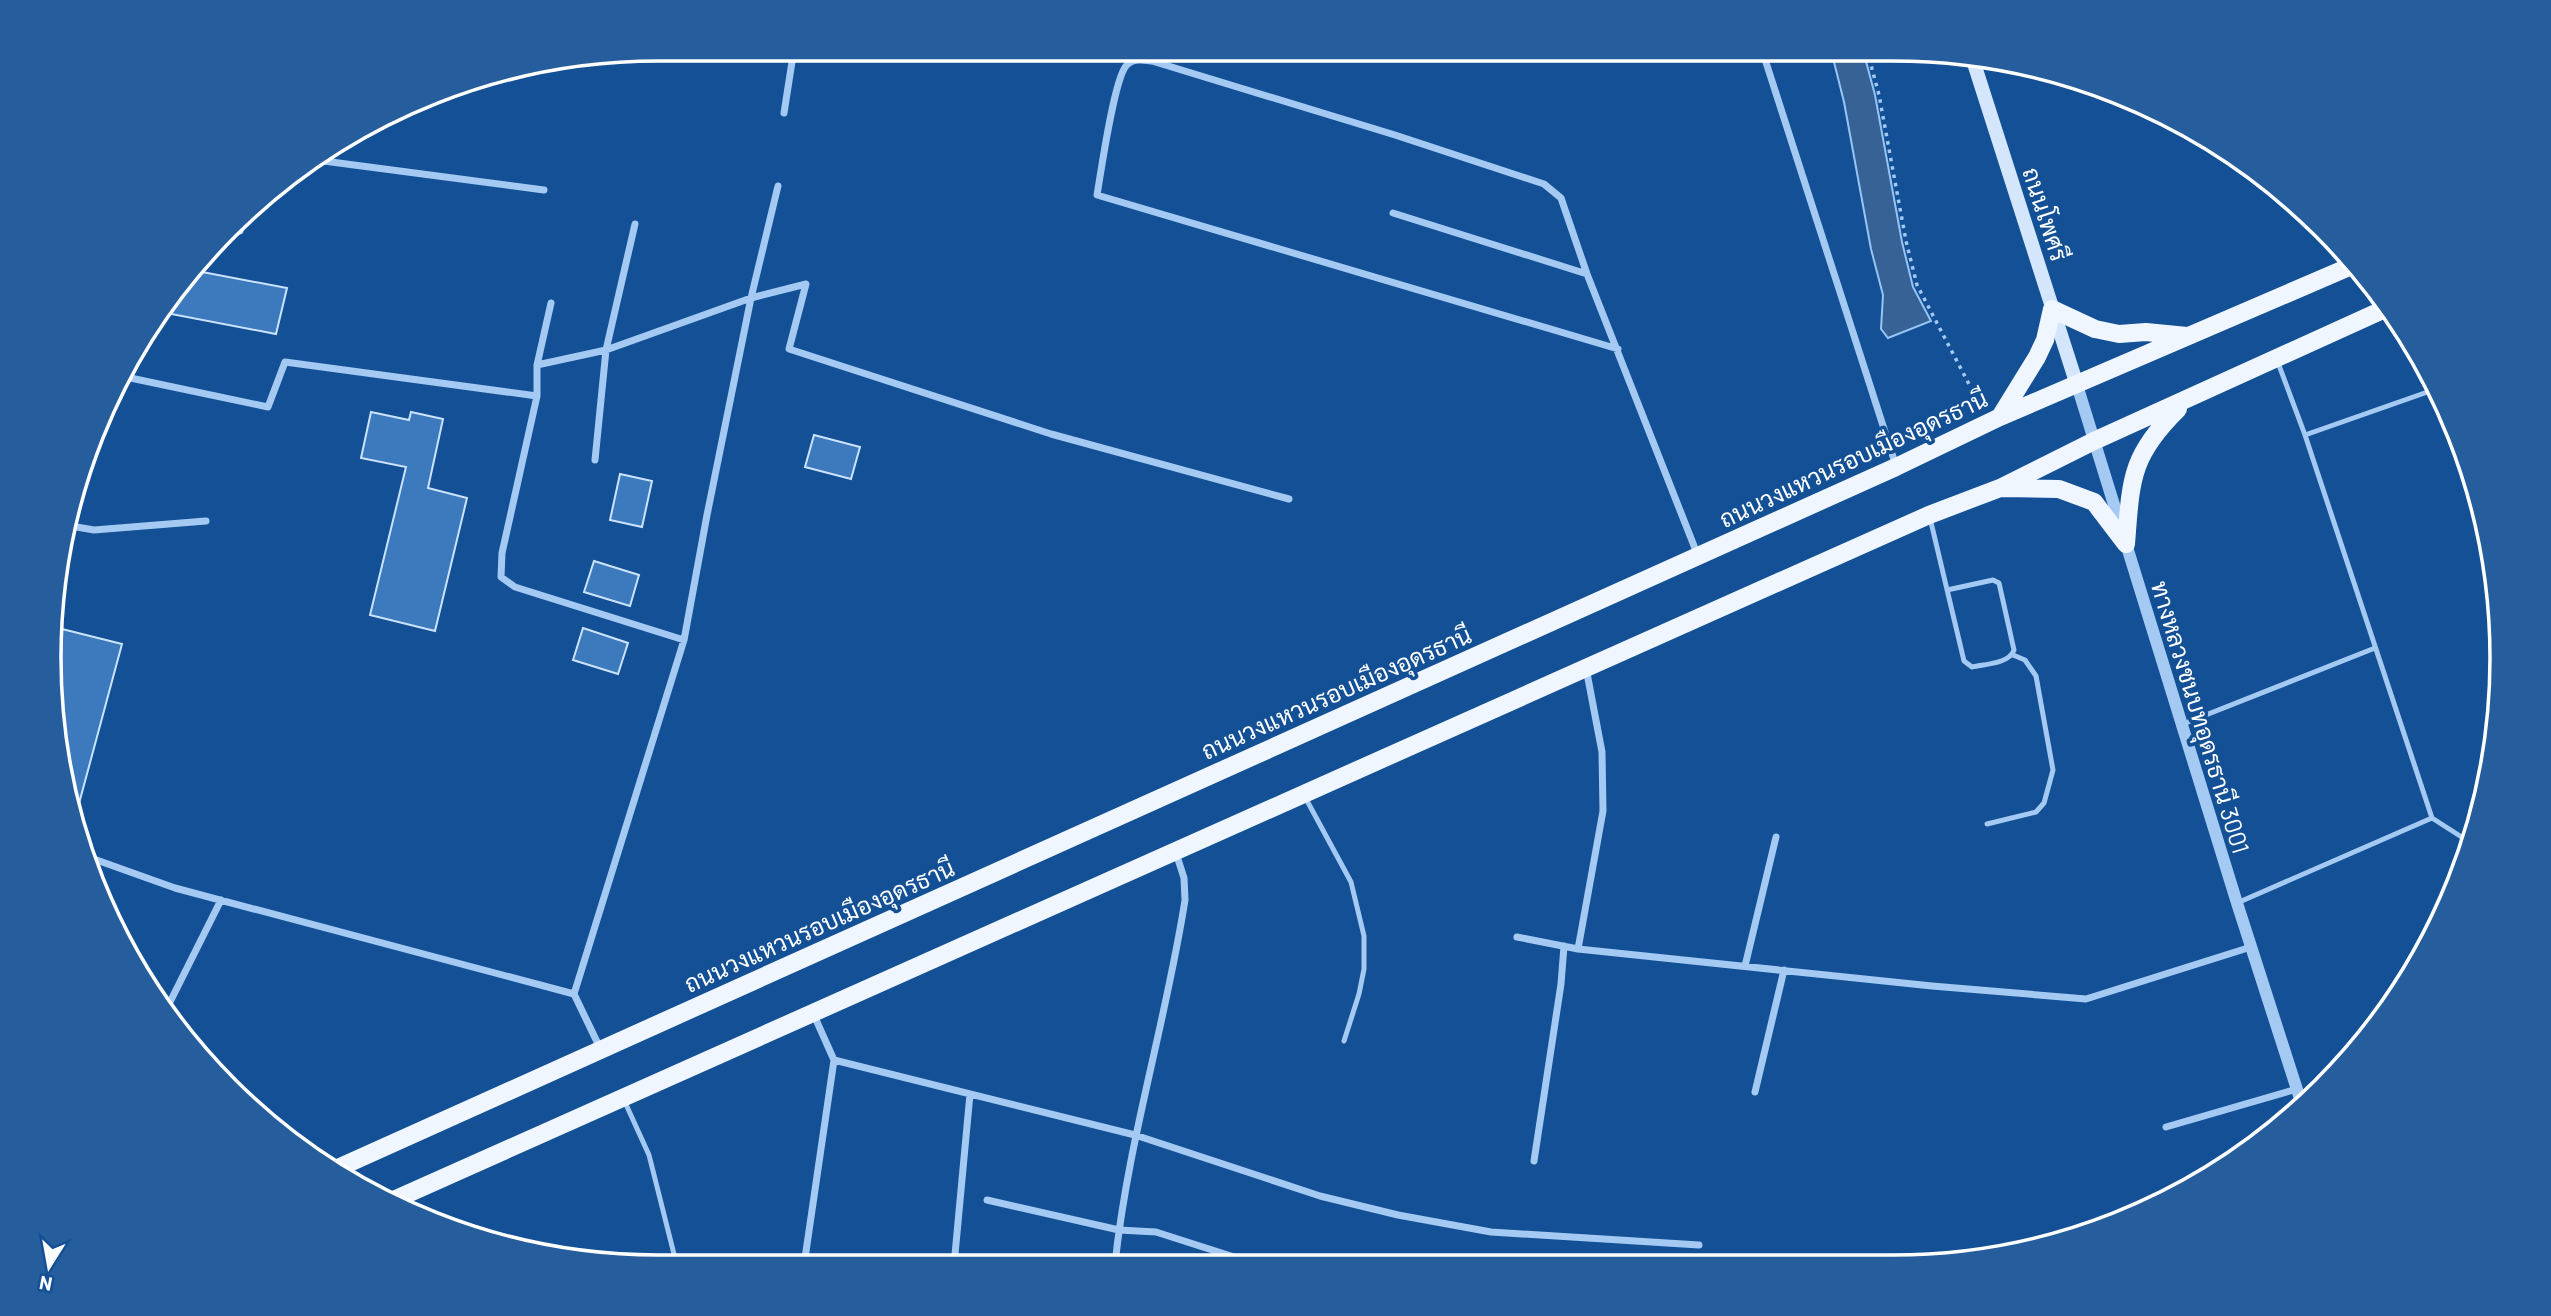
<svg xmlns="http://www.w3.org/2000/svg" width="2551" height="1316" viewBox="0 0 2551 1316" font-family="Barlow,Sarabun,sans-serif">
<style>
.water{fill:#376295;stroke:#96c5f5;stroke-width:2}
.building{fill:#3c79bd;stroke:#cbe3fd;stroke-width:2}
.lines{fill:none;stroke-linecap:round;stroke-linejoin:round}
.path{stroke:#a4c9f2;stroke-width:3.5;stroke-dasharray:3.5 5;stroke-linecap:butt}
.service{stroke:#a4c9f2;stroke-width:5}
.minor{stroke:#a4c9f2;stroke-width:7}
.tertiary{stroke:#a4c9f2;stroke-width:12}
.secondary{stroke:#d3e6fc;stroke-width:14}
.primary{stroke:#eff6ff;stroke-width:18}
.labels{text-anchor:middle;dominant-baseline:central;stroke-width:7;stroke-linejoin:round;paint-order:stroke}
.street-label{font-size:24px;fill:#fff;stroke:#135095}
.rim{fill:none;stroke:#fff;stroke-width:3.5}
</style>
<rect width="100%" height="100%" fill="#135095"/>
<path class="water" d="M 1831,50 L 1863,50 L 1875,95 L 1902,242 L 1913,287 L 1931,321 L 1888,338 L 1881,329 L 1883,295 L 1871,249 L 1844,102 Z"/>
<path class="building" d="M 197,271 L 287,288 L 276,334 L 166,313 L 168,302 Z
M 371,412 L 409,420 L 411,412 L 443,419 L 428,488 L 467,498 L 435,631 L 370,615 L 406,467 L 361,458 Z
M 814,435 L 860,447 L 851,479 L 805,467 Z
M 620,474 L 652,481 L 642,527 L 610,520 Z
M 594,561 L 639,575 L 630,606 L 584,592 Z
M 58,628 L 122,644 L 77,811 L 54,737 Z
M 583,628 L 628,643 L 618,674 L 573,660 Z"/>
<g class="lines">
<path class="path" d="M 1867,50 L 1879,95 L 1906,241 L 1917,285 L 1970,386"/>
<path class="service" d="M 2277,360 L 2305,435 L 2432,818
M 2305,435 L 2436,389
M 1930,518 L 1964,661 L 1972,667 C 1985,664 2009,664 2014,650 L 1999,583 L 1993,580 L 1947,590
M 2183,724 L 2375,648
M 1305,797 L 1351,882 L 1364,936 L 1364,969 L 1359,994 L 1344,1041
M 1987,824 L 2036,812 L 2044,803 L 2053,770 L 2036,676 L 2025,660 L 2013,655
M 2237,903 L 2432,818 L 2471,843
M 624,1100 L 649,1155 L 677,1266"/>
<path class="minor" d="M 1762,50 L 1896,466
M 784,113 L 794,49
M 316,160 L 544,190
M 1393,213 L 1587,274
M 235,231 L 240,231 L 241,224
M 1618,349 L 1097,195 C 1101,172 1114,80 1126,66 C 1132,58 1142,60 1152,61 L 1395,135 L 1544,184 L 1561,198 L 1587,274 L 1698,556
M 537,365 L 606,350 L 751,298 L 806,284 L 789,349 L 1051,434 L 1289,499
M 121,376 L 268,407 L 285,362 L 537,396 L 537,365 L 551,303
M 537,396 L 502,553 L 501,577 L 515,587 L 684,640
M 595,460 L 606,350 L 635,224
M 65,525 L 94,530 L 206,521
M 1586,668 L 1602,752 L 1603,811 L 1578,949 L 1932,986 L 2086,999 L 2251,947
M 91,858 L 175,888 L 574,994 L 600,1048
M 1517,937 L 1578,949
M 1745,966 L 1776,837
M 574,994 L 684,640 L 707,515 L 751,298 L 778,186
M 168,1006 L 221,900
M 834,1060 L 1135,1135 L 1320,1196 L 1398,1215 L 1491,1232 L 1699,1245
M 1755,1092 L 1784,970
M 2166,1127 L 2297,1089
M 1534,1161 L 1561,984 L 1564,946
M 987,1200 L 1119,1230 L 1156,1232 L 1256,1264
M 1115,1264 C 1128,1141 1166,1022 1185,900 L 1184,878 L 1176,853
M 804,1265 L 834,1060 L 813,1013
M 954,1265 L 970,1094"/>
<path class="tertiary" d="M 2077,385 L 2237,903 L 2302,1105"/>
<path class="secondary" d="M 1972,57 L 2077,385"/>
<path class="primary" d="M 2000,417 L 2037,357 L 2045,340 L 2052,309 L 2095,329 L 2119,334 L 2146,332 L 2187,336
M 2002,488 L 2059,489 L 2094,502 L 2126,544
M 2126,544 C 2131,480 2130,456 2178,409
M 338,1168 L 1896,467 L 2000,417 L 2356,264
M 387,1203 L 1929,515 L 2000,488 L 2094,441 L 2387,308"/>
</g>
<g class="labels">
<g class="street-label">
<text transform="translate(2046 214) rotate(72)">ถนนโพศรี</text>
<text transform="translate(1853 458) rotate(-25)">ถนนวงแหวนรอบเมืองอุดรธานี</text>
<text transform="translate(1336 692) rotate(-24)">ถนนวงแหวนรอบเมืองอุดรธานี</text>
<text transform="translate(2201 717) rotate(73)">ทางหลวงชนบทอุดรธานี 3001</text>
<text transform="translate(819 925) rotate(-24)">ถนนวงแหวนรอบเมืองอุดรธานี</text>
</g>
</g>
<path d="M0 0H2551V1316H0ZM658 61H1893A597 597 0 0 1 2490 658V658A597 597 0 0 1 1893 1255H658A597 597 0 0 1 61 658V658A597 597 0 0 1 658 61Z" fill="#265e9d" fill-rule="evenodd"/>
<path class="rim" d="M658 61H1893A597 597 0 0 1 2490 658V658A597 597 0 0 1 1893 1255H658A597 597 0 0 1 61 658V658A597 597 0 0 1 658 61Z"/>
<g transform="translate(49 1267) rotate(191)" stroke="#135095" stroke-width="5" paint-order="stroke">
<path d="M0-5L12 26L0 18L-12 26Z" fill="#ffffff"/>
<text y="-10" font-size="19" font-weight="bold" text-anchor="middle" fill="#ffffff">N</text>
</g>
</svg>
